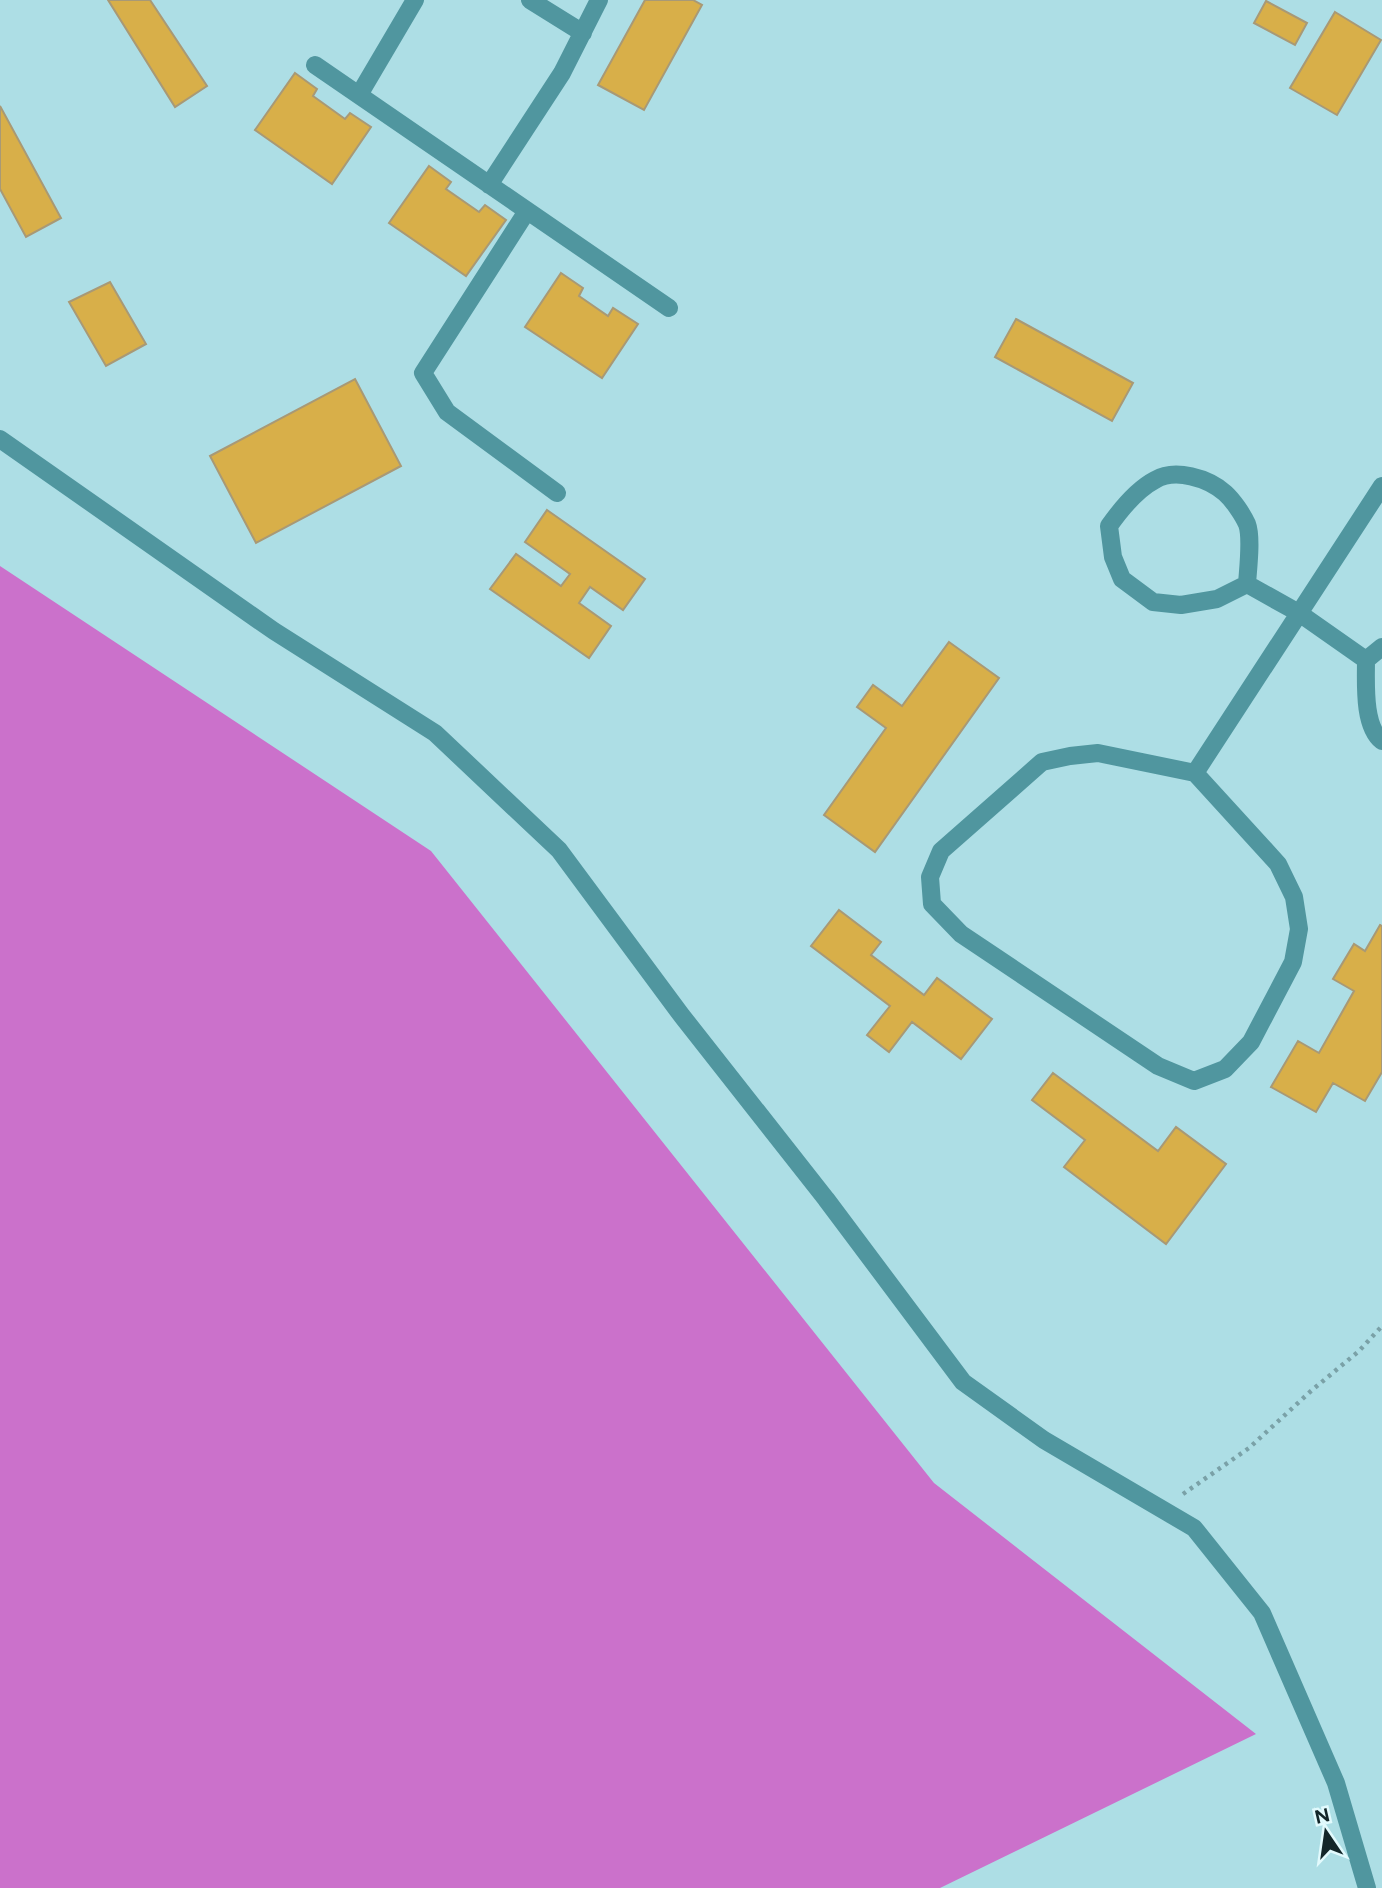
<svg xmlns="http://www.w3.org/2000/svg" width="1382" height="1888" viewBox="0 0 1382 1888" font-family="Figtree,sans-serif">
<style>
.forest{fill:#cb71cb}
.building{fill:#d8af49;stroke:#a89976;stroke-width:2}
.lines{fill:none;stroke-linecap:round;stroke-linejoin:round}
.path{stroke:#7aa1a7;stroke-width:4.5;stroke-dasharray:3.5 5;stroke-linecap:butt}
.lane{stroke:#50969f;stroke-width:18}
</style>
<rect width="100%" height="100%" fill="#addee5"/>
<path class="forest" d="M 0,566 L 431,851 L 934,1483 L 1256,1734 L 940,1888 L 0,1888 Z"/>
<path class="building" d="M 108,0 L 150,0 L 207,86 L 175,107 Z
M 645,0 L 693,0 L 702,5 L 644,110 L 598,85 Z
M 1266,1 L 1307,23 L 1295,45 L 1254,23 Z
M 1335,12 L 1381,40 L 1337,115 L 1290,88 Z
M 295,73 L 317,89 L 313,96 L 345,119 L 350,113 L 371,127 L 332,184 L 255,130 Z
M 0,106 L 61,218 L 26,237 L 0,189 Z
M 429,166 L 451,182 L 446,189 L 479,212 L 485,205 L 506,220 L 466,276 L 389,223 Z
M 561,273 L 583,288 L 579,296 L 608,316 L 613,308 L 638,324 L 602,378 L 525,327 Z
M 110,282 L 146,344 L 106,366 L 69,302 Z
M 1016,319 L 1133,383 L 1112,421 L 995,357 Z
M 355,379 L 401,466 L 256,543 L 210,456 Z
M 547,510 L 645,579 L 623,610 L 590,587 L 579,603 L 611,626 L 589,658 L 490,589 L 516,554 L 561,586 L 570,574 L 525,542 Z
M 949,642 L 999,678 L 875,852 L 824,815 L 886,728 L 857,707 L 873,685 L 902,706 Z
M 839,910 L 881,942 L 871,955 L 924,995 L 937,978 L 992,1019 L 961,1059 L 912,1022 L 889,1052 L 867,1035 L 890,1006 L 811,946 Z
M 1380,925 L 1382,926 L 1382,1072 L 1365,1101 L 1333,1083 L 1316,1112 L 1271,1087 L 1298,1041 L 1319,1053 L 1354,991 L 1333,979 L 1354,944 L 1365,951 Z
M 1053,1073 L 1158,1151 L 1176,1127 L 1226,1164 L 1166,1244 L 1064,1167 L 1085,1140 L 1032,1100 Z"/>
<g class="lines">
<path class="path" d="M 1183,1494 L 1249,1448 L 1311,1391 L 1359,1351 L 1382,1326"/>
<path class="lane" d="M 530,0 L 583,33
M 315,65 L 669,308
M 359,95 L 415,0
M 489,185 L 562,73 L 599,0
M 527,211 L 423,373 L 447,412 L 557,493
M 0,439 L 274,631 L 435,733 L 559,850 L 682,1016 L 826,1199 L 963,1382 L 1044,1440 L 1194,1528 L 1262,1613 L 1336,1783 L 1367,1888
M 1247,584 L 1217,599 L 1181,605 L 1153,602 L 1122,579 L 1113,557 L 1109,526 C 1121,509 1136,490 1155,480 C 1175,468 1208,478 1225,493 C 1233,500 1243,515 1247,524 C 1252,537 1248,569 1247,584 L 1299,613 L 1366,660
M 1366,660 C 1366,683 1363,726 1382,741
M 1366,660 L 1382,647
M 1098,753 L 1195,773 L 1278,864 L 1294,897 L 1299,929 L 1293,962 L 1251,1042 L 1225,1069 L 1194,1081 L 1158,1066 L 961,934 L 932,904 L 930,877 L 941,851 L 1042,762 L 1070,756 Z
M 1195,773 L 1382,486"/>
</g>
<g transform="translate(1326 1832) rotate(347)" stroke="#e2fafd" stroke-width="5" paint-order="stroke">
<path d="M0-5L12 26L0 18L-12 26Z" fill="#132629"/>
<text y="-10" font-size="19" font-weight="bold" text-anchor="middle" fill="#132629">N</text>
</g>
</svg>
